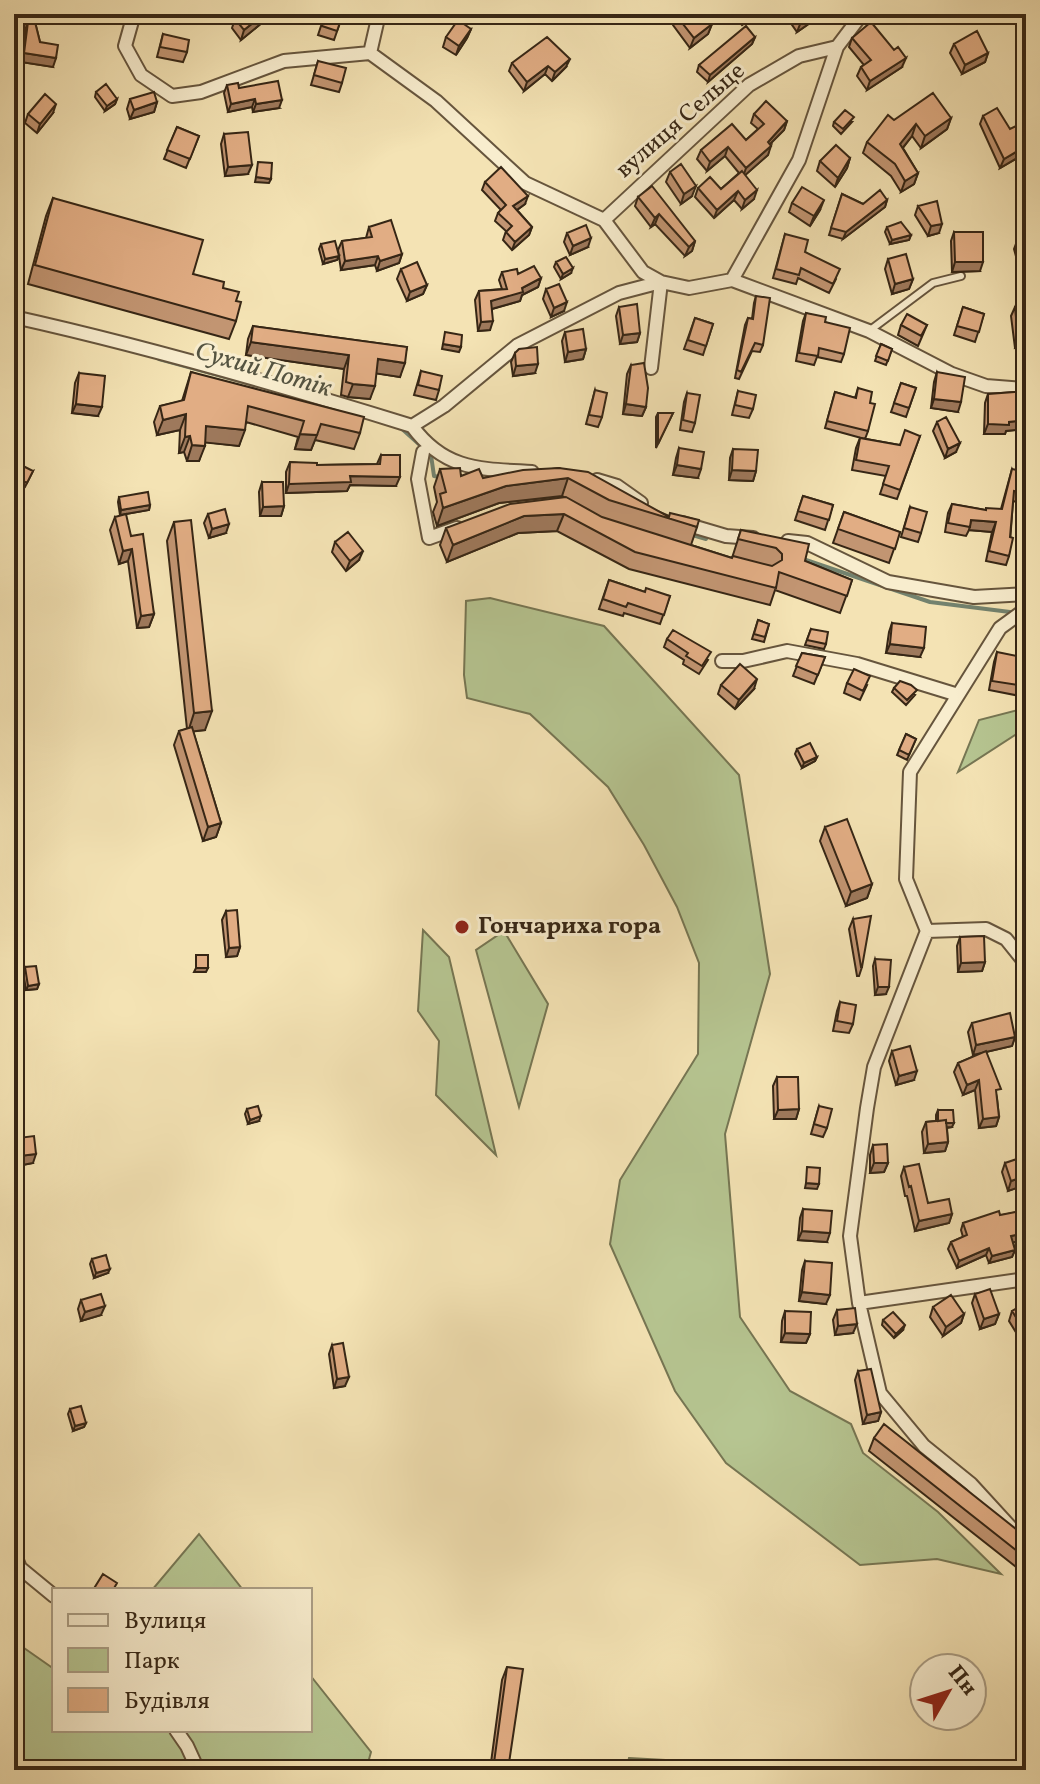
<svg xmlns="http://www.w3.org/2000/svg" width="1040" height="1784" viewBox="0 0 1040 1784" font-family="Vollkorn,serif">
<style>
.green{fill:#b6c591;stroke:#767653;stroke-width:2}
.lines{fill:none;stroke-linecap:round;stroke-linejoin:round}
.stream{stroke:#73826e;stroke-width:4}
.lane-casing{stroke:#66553d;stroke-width:10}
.street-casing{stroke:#66553d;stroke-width:16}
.secondary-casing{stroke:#362615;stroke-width:22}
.lane{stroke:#f8edce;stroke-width:6}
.street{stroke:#f8edce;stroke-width:12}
.secondary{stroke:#f8edce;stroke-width:18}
.wall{fill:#c29572;stroke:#362615;stroke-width:2}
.shaded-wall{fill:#9e795c;stroke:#362615;stroke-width:2}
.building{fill:#e1ad84;stroke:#362615;stroke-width:2}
.poi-dot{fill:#8f2418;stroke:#f8edce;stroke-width:3}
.labels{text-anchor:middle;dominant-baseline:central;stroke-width:6;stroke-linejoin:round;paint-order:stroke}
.street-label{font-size:24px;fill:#362615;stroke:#f8edce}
.poi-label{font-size:24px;font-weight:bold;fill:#362615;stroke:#f8edce;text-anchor:start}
.water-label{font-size:26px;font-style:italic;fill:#555441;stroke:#f8edce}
</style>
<rect width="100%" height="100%" fill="#f4e3b4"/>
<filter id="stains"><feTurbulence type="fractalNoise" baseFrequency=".0025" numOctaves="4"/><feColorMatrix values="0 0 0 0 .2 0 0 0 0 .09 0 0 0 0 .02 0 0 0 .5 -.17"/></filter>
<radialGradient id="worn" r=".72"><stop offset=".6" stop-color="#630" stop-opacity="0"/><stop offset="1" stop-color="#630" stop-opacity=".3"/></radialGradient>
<path class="green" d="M 490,598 L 604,626 L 739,775 L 770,974 L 725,1134 L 740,1317 L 790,1391 L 851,1424 L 863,1453 L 938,1512 L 1001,1574 L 937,1559 L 860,1565 L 726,1463 L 675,1391 L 610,1244 L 620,1180 L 698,1054 L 699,963 L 677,907 L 644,845 L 608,787 L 530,714 L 467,698 L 464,675 L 466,601 Z
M 1026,708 L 1026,736 L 1018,733 L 958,772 L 979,720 Z
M 423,930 L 449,957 L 496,1155 L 436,1095 L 439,1041 L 418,1011 Z
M 504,931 L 548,1004 L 519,1107 L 476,950 Z
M 199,1534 L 243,1590 L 152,1590 Z
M 14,1641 L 54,1669 L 54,1730 L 310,1730 L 310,1675 L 371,1752 L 366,1770 L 14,1770 Z
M 629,1758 L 701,1762 L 701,1770 L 626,1770 Z"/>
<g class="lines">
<path class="stream" d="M 159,359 L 258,386
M 401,428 L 431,455 L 434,476 L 440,477
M 689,534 L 706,539
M 800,558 L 930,602 L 1010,612"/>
<defs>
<path id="lane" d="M 869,331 L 933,283 L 961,276"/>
<path id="street" d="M 134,14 L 125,46 L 141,75 L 172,96 L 201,92 L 284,61 L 370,53 L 436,101 L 525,183 L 604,220 L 643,272 L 661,282 L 689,288 L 732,280 L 869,331 L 952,374 L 986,386 L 1026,389
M 370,53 L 379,14
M 604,220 L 749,85 L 799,56 L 837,47 L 862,14
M 732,280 L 799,160 L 837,47
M 14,317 C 149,347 280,385 412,426 C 445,471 481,469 532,472
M 651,368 L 661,282
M 412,426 L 444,406 L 518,345 L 619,293 L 661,282
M 423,452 L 418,479 L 429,538 L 457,528
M 597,480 L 617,486 L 641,503
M 682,523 L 726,536 L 753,538
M 788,541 L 807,543 L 888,582 L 974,597 L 1026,594
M 1026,609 L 1000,628 L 910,772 L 906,879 L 927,931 L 874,1067 L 867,1108 L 850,1236 L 859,1303 L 880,1393 L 924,1446 L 971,1484 L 1026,1544
M 722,661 L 743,661 L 787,651 L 857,664 L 958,695
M 927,931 L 986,929 L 1006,939 L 1026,964
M 859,1303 L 1026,1279
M 14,1553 L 20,1568 L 54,1596
M 176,1730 L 187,1746 L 198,1770"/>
<path id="secondary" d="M 1025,14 L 1026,16"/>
</defs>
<use href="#lane" class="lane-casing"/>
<use href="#street" class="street-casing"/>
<use href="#secondary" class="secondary-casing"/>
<use href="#lane" class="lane"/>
<use href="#street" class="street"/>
<use href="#secondary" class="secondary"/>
</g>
<path class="wall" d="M 28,14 L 33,14 L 40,42 L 53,67 L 21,62 Z
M 325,14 L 343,14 L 334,40 L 318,35 Z
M 733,14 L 756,14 L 742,25 Z
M 790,14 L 819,14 L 817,18 L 797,32 L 788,19 Z
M 676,15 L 712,24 L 708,34 L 690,48 L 673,25 Z
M 235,19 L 263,22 L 241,40 L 232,28 Z
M 471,29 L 467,38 L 456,55 L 443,47 L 446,37 Z
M 163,34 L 187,52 L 183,62 L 157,57 Z
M 755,37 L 752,44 L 708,82 L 697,72 L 699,65 Z
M 852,38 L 902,67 L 867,90 L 857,76 L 861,67 L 864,65 L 849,47 Z
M 954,44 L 988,53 L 985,62 L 962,74 L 950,53 Z
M 318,61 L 342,83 L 339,92 L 311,85 Z
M 512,63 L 566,67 L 552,81 L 545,74 L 524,91 L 509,71 Z
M 227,85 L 239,88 L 279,108 L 253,112 L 252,107 L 228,112 L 224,93 Z
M 96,92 L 117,99 L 115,104 L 105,111 L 95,97 Z
M 130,99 L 157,102 L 154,112 L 130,119 L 127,109 Z
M 53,113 L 37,133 L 25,123 L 28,114 Z
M 754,114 L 787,121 L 784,130 L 770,144 L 768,155 L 745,175 L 754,199 L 742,209 L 734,200 L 714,218 L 695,197 L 698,188 L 721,189 L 739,173 L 725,156 L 707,171 L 697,159 L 701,150 L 746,140 L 758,129 L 751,123 Z
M 983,116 L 1024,154 L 1000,168 L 980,124 Z
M 951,118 L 947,129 L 921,148 L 912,136 L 903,148 L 918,173 L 914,184 L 901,192 L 891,176 L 863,153 L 867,142 L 894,120 Z
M 834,122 L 852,122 L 841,134 L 833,126 Z
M 177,127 L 199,136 L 186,168 L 164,159 Z
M 224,134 L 248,174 L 225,176 L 221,144 Z
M 850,158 L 847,168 L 835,187 L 817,171 L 820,161 Z
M 670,172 L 692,196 L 681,204 L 666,182 Z
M 485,182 L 525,204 L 517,210 L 532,227 L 529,235 L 512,250 L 503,240 L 506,231 L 495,221 L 498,213 L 501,210 L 482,190 Z
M 842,194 L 863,204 L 887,200 L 885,207 L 843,239 L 829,235 Z
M 638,197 L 695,241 L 692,251 L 685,256 L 655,224 L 651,227 L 635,206 Z
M 53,198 L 193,274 L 223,288 L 236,301 L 236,321 L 229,339 L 28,284 L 46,216 Z
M 792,203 L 820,210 L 810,226 L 789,212 Z
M 918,206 L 939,233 L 928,236 L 915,215 Z
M 369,227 L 402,254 L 399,263 L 377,271 L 375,265 L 341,270 L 338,250 L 342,241 L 366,238 Z
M 887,227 L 911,235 L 909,240 L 890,244 L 885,232 Z
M 954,232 L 980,271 L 952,272 L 951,241 Z
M 567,233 L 588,247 L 570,255 L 564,242 Z
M 785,234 L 836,279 L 829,293 L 798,278 L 796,284 L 773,278 Z
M 1026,238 L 1026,258 L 1017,260 L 1014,249 L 1017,241 Z
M 321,244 L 339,256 L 337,260 L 323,264 L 319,249 Z
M 888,259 L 913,279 L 909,289 L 892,294 L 885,269 Z
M 556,262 L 571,273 L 561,279 L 554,267 Z
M 401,269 L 427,285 L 423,294 L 407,301 L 397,279 Z
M 502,272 L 541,278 L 538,287 L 522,295 L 520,301 L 492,309 L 490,330 L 478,331 L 475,300 L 479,291 L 502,289 L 499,280 Z
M 546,289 L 564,311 L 551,317 L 543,299 Z
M 756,296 L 763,345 L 760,352 L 752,351 L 739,379 L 735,378 L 745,325 L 748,318 L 752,319 L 754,303 Z
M 619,307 L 640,333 L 637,342 L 620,344 L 616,316 Z
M 963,307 L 984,314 L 975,342 L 954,335 Z
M 1015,307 L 1026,347 L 1015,348 L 1011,316 Z
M 806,313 L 825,322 L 844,354 L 841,362 L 817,357 L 814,365 L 796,361 L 803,321 Z
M 695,318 L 713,324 L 703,355 L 684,349 Z
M 901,325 L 927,325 L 918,346 L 898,335 Z
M 253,326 L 407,347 L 400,377 L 376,373 L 370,399 L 348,397 L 341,395 L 344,369 L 246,355 L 248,339 Z
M 565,332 L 586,349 L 583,359 L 565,362 L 562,341 Z
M 881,344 L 892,349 L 886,365 L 875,361 Z
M 515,353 L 535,373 L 513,376 L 511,362 Z
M 631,365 L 646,407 L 642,416 L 623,414 L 627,374 Z
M 421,371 L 439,390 L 436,400 L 414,395 Z
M 191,372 L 360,433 L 354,449 L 315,440 L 311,450 L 295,449 L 298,437 L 246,422 L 239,446 L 205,442 L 199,461 L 187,461 L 184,452 L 179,453 L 180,430 L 157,435 L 154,422 L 160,406 L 182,401 Z
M 937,372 L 958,412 L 931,408 L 934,382 Z
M 79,373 L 98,416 L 72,413 L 75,383 Z
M 901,383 L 916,388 L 906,417 L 891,412 Z
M 858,388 L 870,403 L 868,431 L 865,439 L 825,428 L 835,392 L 855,398 Z
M 595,390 L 602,417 L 598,427 L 586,424 Z
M 738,391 L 753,409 L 749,418 L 732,415 Z
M 1026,391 L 1026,429 L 1006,431 L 1005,434 L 984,434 L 985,403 L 988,394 Z
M 687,393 L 695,423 L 692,432 L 680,430 L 684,402 Z
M 658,413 L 673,413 L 656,448 L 656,417 Z
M 937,422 L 956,452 L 945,458 L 933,431 Z
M 920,436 L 897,499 L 880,494 L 886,476 L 852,470 L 856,448 L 860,438 L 899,445 Z
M 679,448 L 698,478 L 673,475 L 676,458 Z
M 733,449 L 756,471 L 753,481 L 729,480 L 730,458 Z
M 381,455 L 396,486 L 350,485 L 347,491 L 286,493 L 286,472 L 290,462 L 317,465 L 377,464 Z
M 559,468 L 669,516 L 697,527 L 691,545 L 732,558 L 741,530 L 805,561 L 852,580 L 840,613 L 775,590 L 770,605 L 629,569 L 557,531 L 518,533 L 447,562 L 440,545 L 446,528 L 564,497 L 562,496 L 499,503 L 437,526 L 433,512 L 437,502 L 434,487 L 440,469 L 461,476 L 483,478 Z
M 1012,469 L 1024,493 L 1021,503 L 1013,501 L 1009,556 L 1006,565 L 986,561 L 992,532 L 969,530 L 966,536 L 945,532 L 948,513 L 952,504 L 985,510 L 1001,509 Z
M 33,471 L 25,487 L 15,482 L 17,478 Z
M 262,482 L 284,506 L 281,516 L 260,516 L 259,492 Z
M 803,496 L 833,505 L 825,530 L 795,520 Z
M 119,497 L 150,505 L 149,510 L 120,515 L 118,502 Z
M 910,507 L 921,533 L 918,542 L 901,537 Z
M 844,512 L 900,532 L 889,563 L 833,543 Z
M 208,514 L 226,533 L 209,538 L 204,523 Z
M 115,517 L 131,536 L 154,614 L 149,627 L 137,628 L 128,561 L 119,564 L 110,530 Z
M 174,522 L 205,730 L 193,731 L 221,823 L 216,837 L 203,841 L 174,745 L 179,731 L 187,729 L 167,541 Z
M 335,542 L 359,560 L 346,571 L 332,552 Z
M 609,580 L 645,592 L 670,596 L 660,624 L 624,613 L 623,616 L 599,609 Z
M 758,620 L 769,624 L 764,642 L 752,639 Z
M 892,623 L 920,657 L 886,653 L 889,632 Z
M 811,629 L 826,644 L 824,649 L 805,645 Z
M 667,639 L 708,660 L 699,674 L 683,664 L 684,660 L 664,647 Z
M 997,652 L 1024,686 L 1020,696 L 989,690 L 994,662 Z
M 802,653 L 825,657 L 814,684 L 793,676 Z
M 847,683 L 867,685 L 860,700 L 844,693 Z
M 721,685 L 754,689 L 735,709 L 718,694 Z
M 894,688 L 915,695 L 906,705 L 892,692 Z
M 906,734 L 916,739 L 907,760 L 897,755 Z
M 797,749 L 817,757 L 815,761 L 802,768 L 795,754 Z
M 825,827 L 872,884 L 867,898 L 846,906 L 820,841 Z
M 1026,855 L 1026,884 L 1016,863 L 1017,858 Z
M 226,911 L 240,947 L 237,956 L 226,957 L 222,920 Z
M 853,919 L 862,967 L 859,976 L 857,976 L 849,929 Z
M 960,937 L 985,962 L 982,971 L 958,972 L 957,946 Z
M 875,959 L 886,994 L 875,995 L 873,966 Z
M 25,967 L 39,984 L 37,989 L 26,990 L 23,972 Z
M 840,1002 L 853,1024 L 849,1033 L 833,1031 L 837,1011 Z
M 972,1023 L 1015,1037 L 1012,1046 L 986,1052 L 997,1098 L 999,1117 L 996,1126 L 979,1128 L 975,1090 L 963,1095 L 954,1072 L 958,1063 L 982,1053 L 973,1055 L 968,1032 Z
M 892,1051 L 914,1080 L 896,1085 L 889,1061 Z
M 777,1077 L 799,1109 L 796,1119 L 774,1119 L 773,1086 Z
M 819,1106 L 827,1128 L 823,1137 L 811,1134 Z
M 247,1109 L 259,1121 L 248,1124 L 245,1114 Z
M 938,1110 L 952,1127 L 947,1128 L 948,1142 L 945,1151 L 924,1153 L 922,1132 L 926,1122 L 936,1121 L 936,1115 Z
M 18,1138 L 33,1163 L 17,1166 L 14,1147 Z
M 873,1145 L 888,1163 L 884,1172 L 870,1173 L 870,1155 Z
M 1005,1163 L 1025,1185 L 1008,1191 L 1002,1172 Z
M 904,1167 L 928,1203 L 952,1214 L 949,1223 L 915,1231 L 907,1196 L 905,1196 L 901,1176 Z
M 803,1209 L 827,1242 L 798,1240 L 800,1218 Z
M 1026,1210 L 1026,1240 L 1013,1242 L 1015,1250 L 1012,1257 L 989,1263 L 986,1255 L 957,1268 L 948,1249 L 951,1242 L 963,1237 L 961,1230 L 963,1223 Z
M 92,1259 L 108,1273 L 94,1278 L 90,1264 Z
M 805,1261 L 826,1304 L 799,1301 L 802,1270 Z
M 975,1294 L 999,1314 L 995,1324 L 980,1329 L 972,1303 Z
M 81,1300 L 101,1315 L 81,1321 L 78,1309 Z
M 933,1307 L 964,1314 L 961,1323 L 943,1336 L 930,1317 Z
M 1026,1307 L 1026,1340 L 1022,1342 L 1009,1321 L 1012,1311 Z
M 837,1310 L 853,1333 L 835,1335 L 833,1320 Z
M 785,1311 L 810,1334 L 806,1343 L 781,1342 L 782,1321 Z
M 883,1320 L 903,1330 L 894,1338 L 882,1325 Z
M 332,1345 L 345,1386 L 334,1388 L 329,1354 Z
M 858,1371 L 881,1412 L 878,1421 L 863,1424 L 855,1380 Z
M 70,1409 L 86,1423 L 84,1427 L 73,1431 L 68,1414 Z
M 874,1438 L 1026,1537 L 1026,1572 L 1025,1574 L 869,1451 Z
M 507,1667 L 509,1763 L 507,1770 L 490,1770 L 502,1680 Z"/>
<path class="shaded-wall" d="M 264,14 L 266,14 L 263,22 L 241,40 L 244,30 Z
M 748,14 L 756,14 L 742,25 L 746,16 Z
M 813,14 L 819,14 L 817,18 L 797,32 L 801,22 Z
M 712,24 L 708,34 L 690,48 L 694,38 Z
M 471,29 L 467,38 L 456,55 L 459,46 Z
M 755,37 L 752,44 L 708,82 L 710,75 Z
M 24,53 L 56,58 L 53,67 L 21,62 Z
M 988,53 L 985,62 L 962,74 L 965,65 Z
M 906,58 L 902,67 L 867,90 L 870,81 Z
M 570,59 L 566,67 L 552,81 L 555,72 Z
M 548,66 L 545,74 L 524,91 L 527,82 Z
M 117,99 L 115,104 L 105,111 L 107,106 Z
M 255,99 L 252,107 L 228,112 L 231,104 Z
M 282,100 L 279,108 L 253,112 L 256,104 Z
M 157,102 L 154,112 L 130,119 L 134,110 Z
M 56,104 L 53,113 L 37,133 L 40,124 Z
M 951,118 L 947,129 L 921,148 L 925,136 Z
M 787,121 L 784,130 L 764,150 L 768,142 Z
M 916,124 L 912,136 L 896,156 L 900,144 Z
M 771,146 L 768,155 L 743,177 L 746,168 Z
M 1026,146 L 1024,154 L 1000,168 L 1004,159 Z
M 728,147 L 725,156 L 707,171 L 710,162 Z
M 850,158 L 847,168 L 835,187 L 838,178 Z
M 252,165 L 248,174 L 225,176 L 228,167 Z
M 918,173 L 914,184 L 901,192 L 905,181 Z
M 256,177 L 271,179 L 269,183 L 255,182 Z
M 696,186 L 692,196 L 681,204 L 684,194 Z
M 757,190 L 754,199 L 742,209 L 745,200 Z
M 738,191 L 734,200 L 714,218 L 717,210 Z
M 528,196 L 525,204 L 510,215 L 513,206 Z
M 824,200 L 820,210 L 810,226 L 814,216 Z
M 887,200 L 885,207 L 843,239 L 846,232 Z
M 659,214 L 655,224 L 651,227 L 655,218 Z
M 942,224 L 939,233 L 928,236 L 931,226 Z
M 532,227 L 529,235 L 512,250 L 515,242 Z
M 911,235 L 909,240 L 890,244 L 892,240 Z
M 591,238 L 588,247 L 570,255 L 573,246 Z
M 695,241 L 692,251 L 685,256 L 689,247 Z
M 1026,251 L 1026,258 L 1017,260 L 1020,252 Z
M 402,254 L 399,263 L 377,271 L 380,261 Z
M 339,256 L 337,260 L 323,264 L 325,259 Z
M 378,256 L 375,265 L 341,270 L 345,261 Z
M 955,262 L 983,262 L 980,271 L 952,272 Z
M 573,268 L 571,273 L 561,279 L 563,274 Z
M 541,278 L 538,287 L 522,295 L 520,301 L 488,310 L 491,301 L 522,288 Z
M 913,279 L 909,289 L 892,294 L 895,284 Z
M 427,285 L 423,294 L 407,301 L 410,292 Z
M 567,302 L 564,311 L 551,317 L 554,308 Z
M 493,321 L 490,330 L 478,331 L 481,322 Z
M 640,333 L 637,342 L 620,344 L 623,335 Z
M 1018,338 L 1026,338 L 1026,347 L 1015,348 Z
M 251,342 L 349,355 L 344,369 L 246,355 Z
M 443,344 L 461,347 L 459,352 L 442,349 Z
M 586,349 L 583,359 L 565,362 L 568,352 Z
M 378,359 L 405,363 L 400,377 L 373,373 Z
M 538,364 L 535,373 L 513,376 L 516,366 Z
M 353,384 L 375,386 L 370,399 L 348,397 Z
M 934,399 L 961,402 L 958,412 L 931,408 Z
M 76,404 L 102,407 L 98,416 L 72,413 Z
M 626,404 L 646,407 L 642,416 L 623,414 Z
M 186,414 L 180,430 L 157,435 L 163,420 Z
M 1026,420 L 1026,429 L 1006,431 L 1005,434 L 984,434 L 988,424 Z
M 206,426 L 245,430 L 239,446 L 200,442 Z
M 300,434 L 317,435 L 311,450 L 295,449 Z
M 190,436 L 184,452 L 179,453 L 185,437 Z
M 960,443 L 956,452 L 945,458 L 948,449 Z
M 192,445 L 205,446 L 199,461 L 187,461 Z
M 677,465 L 701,469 L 698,478 L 673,475 Z
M 732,470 L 756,471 L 753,481 L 729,480 Z
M 350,476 L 400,477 L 396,486 L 350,485 L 347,491 L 286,493 L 289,484 Z
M 568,478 L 562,496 L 499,503 L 437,526 L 443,508 L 506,486 Z
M 150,505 L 149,510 L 120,515 L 121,510 Z
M 284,506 L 281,516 L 260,516 L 263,507 Z
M 564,514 L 557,531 L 518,533 L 447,562 L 453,545 L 524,516 Z
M 971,520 L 996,522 L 992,532 L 969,530 Z
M 229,524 L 226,533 L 209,538 L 212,529 Z
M 132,549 L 128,561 L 119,564 L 123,551 Z
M 363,551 L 359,560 L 346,571 L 350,561 Z
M 154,614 L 149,627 L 137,628 L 141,616 Z
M 890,644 L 924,648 L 920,657 L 886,653 Z
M 757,679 L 754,689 L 735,709 L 739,700 Z
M 212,711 L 205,730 L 188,732 L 194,713 Z
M 817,757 L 815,761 L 802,768 L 804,763 Z
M 221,823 L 216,837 L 203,841 L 208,827 Z
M 872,884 L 867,898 L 846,906 L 851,892 Z
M 240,947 L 237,956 L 226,957 L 229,948 Z
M 985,962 L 982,971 L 958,972 L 961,963 Z
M 196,968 L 208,968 L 206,972 L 194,972 Z
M 39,984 L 37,989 L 26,990 L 28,986 Z
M 878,987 L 889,987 L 886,994 L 875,995 Z
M 1015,1037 L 1012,1046 L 973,1055 L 976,1045 Z
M 917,1071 L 914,1080 L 896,1085 L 899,1076 Z
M 979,1080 L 975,1090 L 963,1095 L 967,1085 Z
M 799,1109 L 796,1119 L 774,1119 L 778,1110 Z
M 261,1116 L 259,1121 L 248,1124 L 250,1120 Z
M 999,1117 L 996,1126 L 979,1128 L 983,1119 Z
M 938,1123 L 954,1123 L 952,1127 L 936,1128 Z
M 948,1142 L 945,1151 L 924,1153 L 928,1144 Z
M 36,1154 L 33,1163 L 17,1166 L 20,1156 Z
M 874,1163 L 888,1163 L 884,1172 L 870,1173 Z
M 1026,1176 L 1025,1185 L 1008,1191 L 1011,1181 Z
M 806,1183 L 819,1184 L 817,1189 L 805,1188 Z
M 952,1214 L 949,1223 L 915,1231 L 919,1221 Z
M 802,1231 L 830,1233 L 827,1242 L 798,1240 Z
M 1026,1233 L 1026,1240 L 1009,1243 L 1011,1236 Z
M 989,1248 L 986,1255 L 957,1268 L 959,1261 Z
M 1015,1250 L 1012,1257 L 989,1263 L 992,1256 Z
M 110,1269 L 108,1273 L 94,1278 L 96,1273 Z
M 802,1292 L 830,1295 L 826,1304 L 799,1301 Z
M 105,1306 L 101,1315 L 81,1321 L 85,1312 Z
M 964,1314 L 961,1323 L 943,1336 L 946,1327 Z
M 999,1314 L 995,1324 L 980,1329 L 984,1319 Z
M 857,1324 L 853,1333 L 835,1335 L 838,1326 Z
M 905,1325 L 903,1330 L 894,1338 L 896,1334 Z
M 785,1333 L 810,1334 L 806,1343 L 781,1342 Z
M 349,1377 L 345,1386 L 334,1388 L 337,1379 Z
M 881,1412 L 878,1421 L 863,1424 L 867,1415 Z
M 86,1423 L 84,1427 L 73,1431 L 75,1426 Z"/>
<path class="building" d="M 29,14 L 33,14 L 40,42 L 58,45 L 56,58 L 24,53 Z
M 241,14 L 264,14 L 244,30 L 235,19 Z
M 326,14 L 343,14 L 337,31 L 322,26 Z
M 678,14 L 704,14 L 712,24 L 694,38 L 676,15 Z
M 795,14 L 813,14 L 801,22 Z
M 458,20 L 471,29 L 459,46 L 446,37 Z
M 871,22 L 894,50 L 898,47 L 906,58 L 870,81 L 861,67 L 871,60 L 852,38 Z
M 746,26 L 755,37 L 710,75 L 699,65 Z
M 977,31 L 988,53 L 965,65 L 954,44 Z
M 163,34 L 189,40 L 187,52 L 160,47 Z
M 547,37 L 570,59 L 555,72 L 548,66 L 527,82 L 512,63 Z
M 318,61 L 346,68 L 342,83 L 314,75 Z
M 278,81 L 282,100 L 256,104 L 255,99 L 231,104 L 227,85 L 238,83 L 239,88 Z
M 106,84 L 117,99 L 107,106 L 96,92 Z
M 154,92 L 157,102 L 134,110 L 130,99 Z
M 933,93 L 951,118 L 925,136 L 916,124 L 900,144 L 918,173 L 905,181 L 895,164 L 867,142 L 888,115 L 894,120 Z
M 45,94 L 56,104 L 40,124 L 28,114 Z
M 766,101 L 787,121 L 768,142 L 771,146 L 746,168 L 728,147 L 710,162 L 701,150 L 732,124 L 746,140 L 764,124 L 754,114 Z
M 997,108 L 1010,129 L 1016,126 L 1026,144 L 1026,146 L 1004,159 L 983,116 Z
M 845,110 L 854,117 L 843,129 L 834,122 Z
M 177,127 L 199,136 L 190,159 L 167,150 Z
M 248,132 L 252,165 L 228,167 L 224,134 Z
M 836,145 L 850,158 L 838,178 L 820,161 Z
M 258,162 L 272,163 L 271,179 L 256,177 Z
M 681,164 L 696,186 L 684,194 L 670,172 Z
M 501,167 L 528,196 L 513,206 L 532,227 L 515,242 L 506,232 L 512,226 L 498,213 L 506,205 L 485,182 Z
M 742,171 L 757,190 L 745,200 L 738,191 L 717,210 L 698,188 L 710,177 L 721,189 Z
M 652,186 L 695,241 L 689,247 L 659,214 L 655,218 L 638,197 Z
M 802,187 L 824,200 L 814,216 L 792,203 Z
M 880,190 L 887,200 L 846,232 L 831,228 L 842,194 L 863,204 Z
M 53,198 L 203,240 L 193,274 L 224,282 L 223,288 L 239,292 L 236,301 L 241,302 L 236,321 L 35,265 Z
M 937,201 L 942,224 L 931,226 L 918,206 Z
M 391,220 L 402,254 L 380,261 L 378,256 L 345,261 L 342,241 L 372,237 L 369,227 Z
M 901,222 L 911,235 L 892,240 L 887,227 Z
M 586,225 L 591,238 L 573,246 L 567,233 Z
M 954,232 L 983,232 L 983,262 L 955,262 Z
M 785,234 L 808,240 L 805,252 L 840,269 L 833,284 L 801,268 L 799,275 L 776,269 Z
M 1026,238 L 1026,251 L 1020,252 L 1017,241 Z
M 335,241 L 339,256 L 325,259 L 321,244 Z
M 906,254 L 913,279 L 895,284 L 888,259 Z
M 566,257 L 573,268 L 563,274 L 556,262 Z
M 417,262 L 427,285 L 410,292 L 401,269 Z
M 534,266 L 541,278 L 522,288 L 523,292 L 491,301 L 493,321 L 481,322 L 479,291 L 507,289 L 502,272 L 517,269 L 518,274 Z
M 559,284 L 567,302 L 554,308 L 546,289 Z
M 756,296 L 770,298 L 763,345 L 755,343 L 741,372 L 737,370 L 748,318 L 753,319 Z
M 637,304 L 640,333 L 623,335 L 619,307 Z
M 1026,305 L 1026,338 L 1018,338 L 1015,307 Z
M 963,307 L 984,314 L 979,332 L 957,326 Z
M 806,313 L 826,317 L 825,322 L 850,328 L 844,354 L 819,348 L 818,356 L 799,353 Z
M 907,314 L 927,325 L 921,336 L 901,325 Z
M 695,318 L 713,324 L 706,346 L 688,340 Z
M 253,326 L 407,347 L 405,363 L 378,359 L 375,386 L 353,384 L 346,382 L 349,355 L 251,342 Z
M 583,329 L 586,349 L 568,352 L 565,332 Z
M 445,332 L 462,335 L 461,347 L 443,344 Z
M 881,344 L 892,349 L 888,361 L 876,356 Z
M 537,347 L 538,364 L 516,366 L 515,353 L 519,349 Z
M 644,363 L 648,388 L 646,407 L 626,404 L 631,365 Z
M 421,371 L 442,376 L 439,390 L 418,385 Z
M 191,372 L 364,417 L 360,433 L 321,424 L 317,435 L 300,434 L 304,421 L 248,406 L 245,430 L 206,426 L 205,446 L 192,445 L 190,436 L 185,437 L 186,414 L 163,420 L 160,406 L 184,400 Z
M 937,372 L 965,377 L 961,402 L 934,399 Z
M 79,373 L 105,376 L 102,407 L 76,404 Z
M 901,383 L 916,388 L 909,408 L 894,403 Z
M 858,388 L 872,392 L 870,403 L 875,404 L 868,431 L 827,421 L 835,392 L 856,398 Z
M 595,390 L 607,393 L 602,417 L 589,415 Z
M 738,391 L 756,395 L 753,409 L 735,405 Z
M 1026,391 L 1026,420 L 1009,422 L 1009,425 L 988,424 L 988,394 Z
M 687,393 L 700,395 L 695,423 L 683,420 Z
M 658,413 L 673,413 L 658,444 Z
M 946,417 L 960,443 L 948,449 L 937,422 Z
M 905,430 L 920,436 L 900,490 L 883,484 L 889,466 L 856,460 L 860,438 L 900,445 Z
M 679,448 L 704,452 L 701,469 L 677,465 Z
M 733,449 L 758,450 L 756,471 L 732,470 Z
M 381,455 L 400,455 L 400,477 L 350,476 L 351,482 L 289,484 L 290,462 L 317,463 L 317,465 L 380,464 Z
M 23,466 L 33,471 L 27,483 L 17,478 Z
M 460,468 L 461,476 L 479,469 L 483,478 L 523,470 L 559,468 L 588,472 L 669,517 L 670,513 L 699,520 L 697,527 L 609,500 L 568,478 L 506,486 L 443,508 L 440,494 L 446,492 L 440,469 Z
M 1012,469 L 1026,472 L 1026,485 L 1024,493 L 1014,491 L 1010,537 L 1013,538 L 1009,556 L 989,551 L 996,522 L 971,520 L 970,527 L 948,523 L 952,504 L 986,510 L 986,508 L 1002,509 Z
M 262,482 L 283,482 L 284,506 L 263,507 Z
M 148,492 L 150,505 L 121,510 L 119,497 Z
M 803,496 L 833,505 L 829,520 L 798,511 Z
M 566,497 L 602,517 L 732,558 L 733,556 L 772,566 L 782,560 L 782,554 L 776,548 L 738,539 L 741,530 L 809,544 L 805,561 L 852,580 L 847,596 L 779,572 L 776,588 L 635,552 L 564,514 L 524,516 L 453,545 L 446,528 L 510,504 Z
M 910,507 L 927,512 L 921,533 L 904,528 Z
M 225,509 L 229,524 L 212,529 L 208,514 Z
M 844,512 L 900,532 L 895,549 L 838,529 Z
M 126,514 L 131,536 L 143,534 L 154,614 L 141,616 L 132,549 L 123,551 L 115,517 Z
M 191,520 L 212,711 L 194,713 L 174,522 Z
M 348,532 L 363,551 L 350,561 L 335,542 Z
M 609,580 L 645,592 L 646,588 L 670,596 L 664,615 L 628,603 L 626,607 L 603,599 Z
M 758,620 L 769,624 L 765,637 L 754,634 Z
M 892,623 L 926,627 L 924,648 L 890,644 Z
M 811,629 L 828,632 L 826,644 L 807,640 Z
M 673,630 L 711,652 L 702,666 L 686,656 L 688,653 L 667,639 Z
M 997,652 L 1026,658 L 1026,673 L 1024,686 L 992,681 Z
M 802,653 L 825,657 L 818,675 L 796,666 Z
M 740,664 L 757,679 L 739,700 L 721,685 Z
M 854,669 L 870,676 L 863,691 L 847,683 Z
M 900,681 L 911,685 L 917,690 L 907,700 L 894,688 Z
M 192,727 L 221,823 L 208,827 L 179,731 Z
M 906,734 L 916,739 L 909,755 L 899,750 Z
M 810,743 L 817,757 L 804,763 L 797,749 Z
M 847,819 L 872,884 L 851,892 L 825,827 Z
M 1026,855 L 1026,877 L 1017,858 Z
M 237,910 L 240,947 L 229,948 L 226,911 Z
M 871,916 L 862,967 L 861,967 L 853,919 Z
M 984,936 L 985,962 L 961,963 L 960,937 Z
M 196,955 L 208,955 L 208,968 L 196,968 Z
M 875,959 L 891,960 L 889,987 L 878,987 Z
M 36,966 L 39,984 L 28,986 L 25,967 Z
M 840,1002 L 856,1005 L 853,1024 L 837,1021 Z
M 1010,1013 L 1015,1037 L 976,1045 L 972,1023 Z
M 910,1046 L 917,1071 L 899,1076 L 892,1051 Z
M 986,1051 L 1001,1089 L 996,1090 L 999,1117 L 983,1119 L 979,1080 L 967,1085 L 958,1063 Z
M 777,1077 L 798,1077 L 799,1109 L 778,1110 Z
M 258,1106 L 261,1116 L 250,1120 L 247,1109 Z
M 819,1106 L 832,1109 L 827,1128 L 814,1124 Z
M 938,1110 L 953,1110 L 954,1123 L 946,1123 L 946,1120 L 938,1121 Z
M 946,1120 L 948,1142 L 928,1144 L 926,1122 Z
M 34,1136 L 36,1154 L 20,1156 L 18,1138 Z
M 887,1144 L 888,1163 L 874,1163 L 873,1145 Z
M 1023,1157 L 1026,1167 L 1026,1176 L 1011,1181 L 1005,1163 Z
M 919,1164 L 928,1203 L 949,1199 L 952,1214 L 919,1221 L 911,1186 L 909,1187 L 904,1167 Z
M 807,1167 L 820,1168 L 819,1184 L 806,1183 Z
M 803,1209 L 832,1211 L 830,1233 L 802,1231 Z
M 1026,1210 L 1026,1233 L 1011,1236 L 1015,1250 L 992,1256 L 989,1248 L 959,1261 L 951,1242 L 967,1235 L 963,1223 L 999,1211 L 1000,1215 Z
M 106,1255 L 110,1269 L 96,1273 L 92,1259 Z
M 805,1261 L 832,1263 L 830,1295 L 802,1292 Z
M 990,1289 L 999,1314 L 984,1319 L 975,1294 Z
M 101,1294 L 105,1306 L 85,1312 L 81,1300 Z
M 951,1295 L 964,1314 L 946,1327 L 933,1307 Z
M 1024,1304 L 1026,1307 L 1026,1333 L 1012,1311 Z
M 855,1308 L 857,1324 L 838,1326 L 837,1310 Z
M 785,1311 L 811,1312 L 810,1334 L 785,1333 Z
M 893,1312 L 905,1325 L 896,1334 L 883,1320 Z
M 343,1343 L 349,1377 L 337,1379 L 332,1345 Z
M 871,1369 L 881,1412 L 867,1415 L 858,1371 Z
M 81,1406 L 86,1423 L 75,1426 L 70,1409 Z
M 884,1424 L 1026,1537 L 1026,1558 L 874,1438 Z
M 103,1574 L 117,1583 L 113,1590 L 93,1590 Z
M 507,1667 L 523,1669 L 509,1763 L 506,1763 L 504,1770 L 493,1770 Z
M 226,1761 L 231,1770 L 214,1770 L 213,1768 Z"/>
<circle class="poi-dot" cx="462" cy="927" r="8"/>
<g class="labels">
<g class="street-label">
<text transform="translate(681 121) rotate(-41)">вулиця Сельце</text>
</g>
<g class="poi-label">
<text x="478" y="927">Гончариха гора</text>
</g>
<g class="water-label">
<text transform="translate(263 370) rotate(16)">Сухий Потік</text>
</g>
</g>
<rect width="1040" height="1784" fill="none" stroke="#f4e3b4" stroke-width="48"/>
<rect x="16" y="16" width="1008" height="1752" fill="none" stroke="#362615" stroke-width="4"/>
<rect x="24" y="24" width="992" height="1736" fill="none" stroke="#362615" stroke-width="2"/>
<rect x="52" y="1588" width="260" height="144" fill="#f8edce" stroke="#aa9d84" stroke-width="2"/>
<rect x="68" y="1614" width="40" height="12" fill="#f8edce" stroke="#aa9d84" stroke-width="2"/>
<text x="124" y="1628" font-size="24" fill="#362615">Вулиця</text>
<rect x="68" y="1648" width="40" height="24" fill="#b6c591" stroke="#aa9d84" stroke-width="2"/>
<text x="124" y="1668" font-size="24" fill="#362615">Парк</text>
<rect x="68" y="1688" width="40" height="24" fill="#e1ad84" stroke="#aa9d84" stroke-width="2"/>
<text x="124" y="1708" font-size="24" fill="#362615">Будівля</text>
<g transform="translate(948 1692) rotate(51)"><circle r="38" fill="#f8edce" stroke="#aa9d84" stroke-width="2"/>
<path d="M0-6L14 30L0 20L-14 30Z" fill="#8f2418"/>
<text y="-12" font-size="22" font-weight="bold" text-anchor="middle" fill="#362615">Пн</text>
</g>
<rect width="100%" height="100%" filter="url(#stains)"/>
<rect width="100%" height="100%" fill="url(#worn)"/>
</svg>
